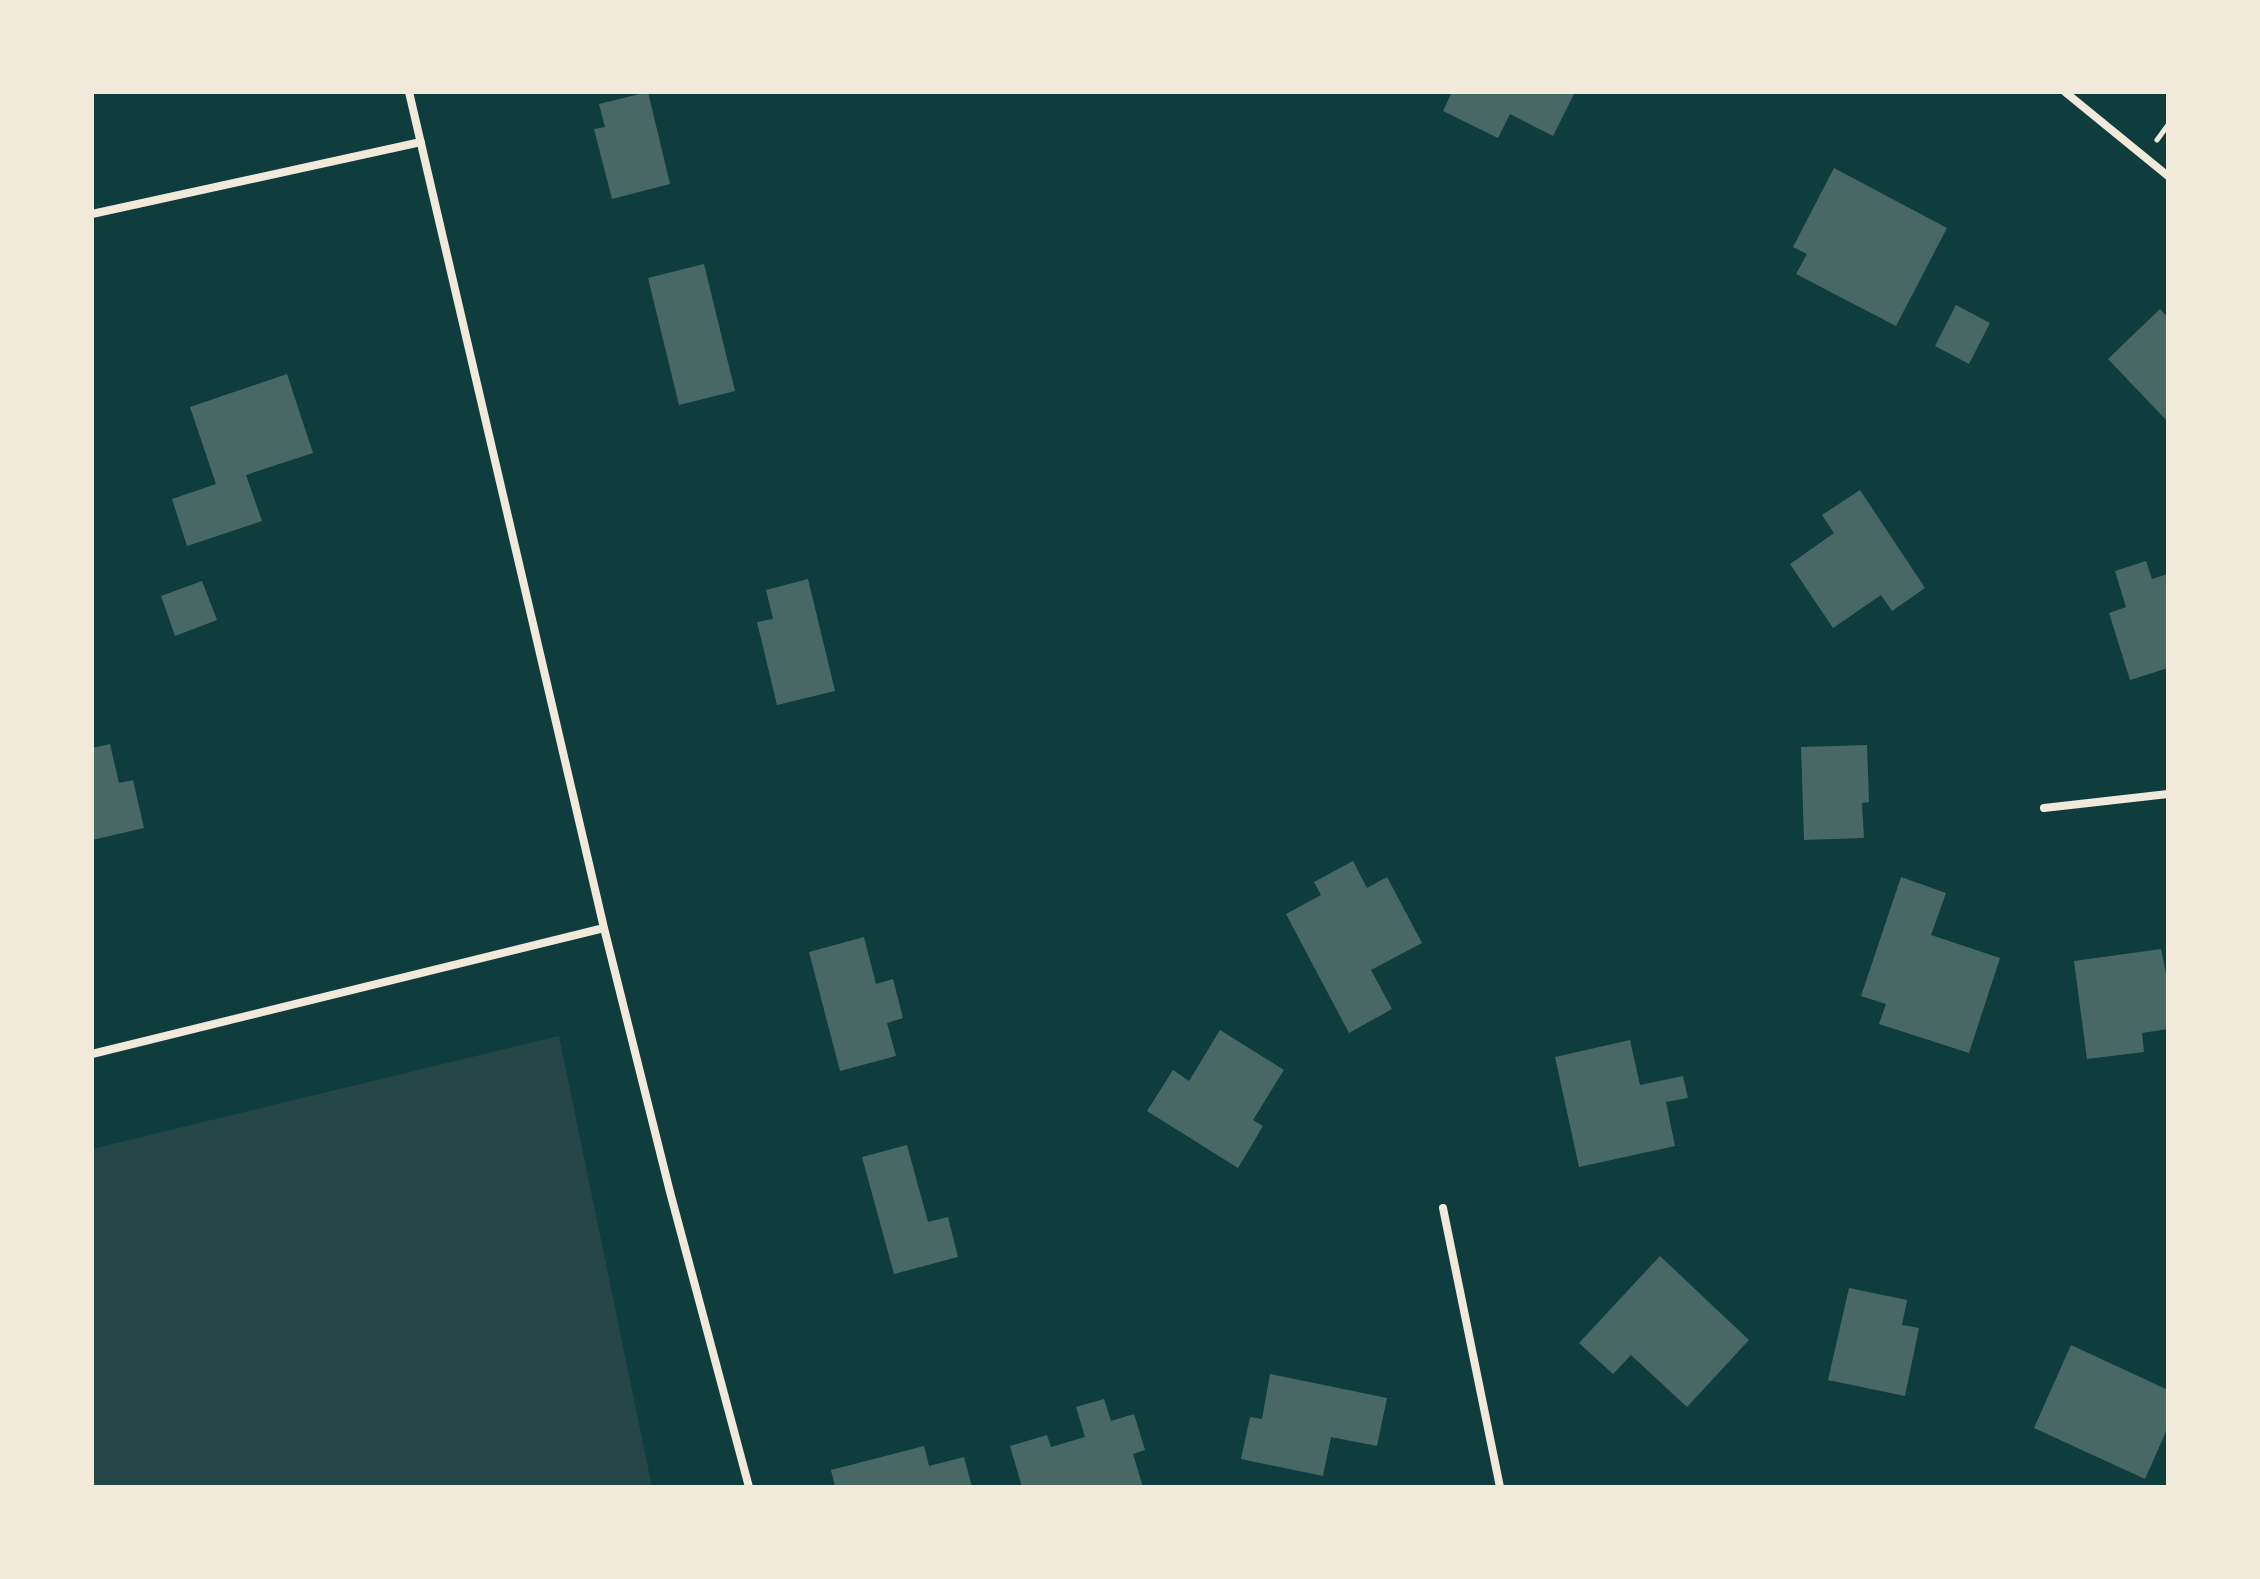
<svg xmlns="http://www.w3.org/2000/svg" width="2260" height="1579" viewBox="0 0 2260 1579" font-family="'Fira Sans',sans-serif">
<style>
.green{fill:#244646}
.building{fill:#486865}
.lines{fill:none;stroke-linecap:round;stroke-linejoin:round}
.path{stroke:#f1e9da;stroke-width:5}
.minor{stroke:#f1e9da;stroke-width:8}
</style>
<rect width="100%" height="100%" fill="#0f3d3e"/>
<path class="green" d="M 559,1036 L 652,1487 L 92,1487 L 92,1149 Z"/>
<path class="building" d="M 648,92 L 670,184 L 612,199 L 594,129 L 605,127 L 599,104 Z
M 1452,92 L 1575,92 L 1553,136 L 1510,114 L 1498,138 L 1443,111 Z
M 1834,168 L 1947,228 L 1896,326 L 1796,274 L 1807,254 L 1793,247 Z
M 704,264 L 735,391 L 679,405 L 648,278 Z
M 1956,305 L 1990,323 L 1969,364 L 1935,346 Z
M 2160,309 L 2168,318 L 2168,422 L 2108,359 Z
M 287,374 L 313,453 L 246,475 L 262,521 L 187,546 L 172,499 L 216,484 L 190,407 Z
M 1860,490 L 1925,588 L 1892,611 L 1881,595 L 1833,628 L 1790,564 L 1834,533 L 1822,515 Z
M 2146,561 L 2152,579 L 2168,574 L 2168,668 L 2130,680 L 2109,613 L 2126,607 L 2115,571 Z
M 808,579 L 835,691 L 777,705 L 757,622 L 773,619 L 766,590 Z
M 202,581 L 217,620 L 175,636 L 161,596 Z
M 110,744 L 119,783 L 133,780 L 144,828 L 92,840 L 92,748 Z
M 1867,745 L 1869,802 L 1862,803 L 1864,838 L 1804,840 L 1801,747 Z
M 1353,861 L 1367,888 L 1387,877 L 1422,943 L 1371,970 L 1392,1009 L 1349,1033 L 1286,914 L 1321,895 L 1314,882 Z
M 1901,877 L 1946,893 L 1931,935 L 2000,958 L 1969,1053 L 1879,1024 L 1886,1004 L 1861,996 Z
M 864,937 L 876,984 L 893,979 L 903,1018 L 887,1023 L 896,1056 L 840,1071 L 809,952 Z
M 2161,949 L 2168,983 L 2168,1029 L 2142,1033 L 2144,1052 L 2087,1059 L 2074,961 Z
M 1220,1030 L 1284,1070 L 1253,1120 L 1263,1126 L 1238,1168 L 1147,1111 L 1173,1070 L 1189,1081 Z
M 1630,1040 L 1640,1085 L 1683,1076 L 1688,1098 L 1666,1102 L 1675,1146 L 1579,1167 L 1555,1057 Z
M 907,1145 L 928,1222 L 948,1217 L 958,1257 L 894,1274 L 862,1157 Z
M 1660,1256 L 1749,1340 L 1687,1407 L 1631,1355 L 1613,1374 L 1579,1343 Z
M 1849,1288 L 1907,1300 L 1902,1325 L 1919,1328 L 1905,1396 L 1828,1380 Z
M 2071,1345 L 2168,1390 L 2168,1427 L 2145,1479 L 2034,1428 Z
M 1270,1374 L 1387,1398 L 1377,1446 L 1331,1437 L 1323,1476 L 1241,1459 L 1250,1417 L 1262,1419 Z
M 1104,1399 L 1111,1421 L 1134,1414 L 1145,1450 L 1133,1454 L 1143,1487 L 1022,1487 L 1010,1446 L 1047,1435 L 1051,1447 L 1085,1437 L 1076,1407 Z
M 924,1446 L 929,1466 L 964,1457 L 972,1487 L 835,1487 L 831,1470 Z"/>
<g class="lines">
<path class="path" d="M 2157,140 L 2168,125"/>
<path class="minor" d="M 409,92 L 604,928 L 670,1192 L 749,1487
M 2065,92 L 2168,176
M 92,214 L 421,142
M 2044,808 L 2168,794
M 92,1054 L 604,928
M 1443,1208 L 1500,1487"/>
</g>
<rect width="2260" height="1579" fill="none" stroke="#f1e9da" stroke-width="188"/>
</svg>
